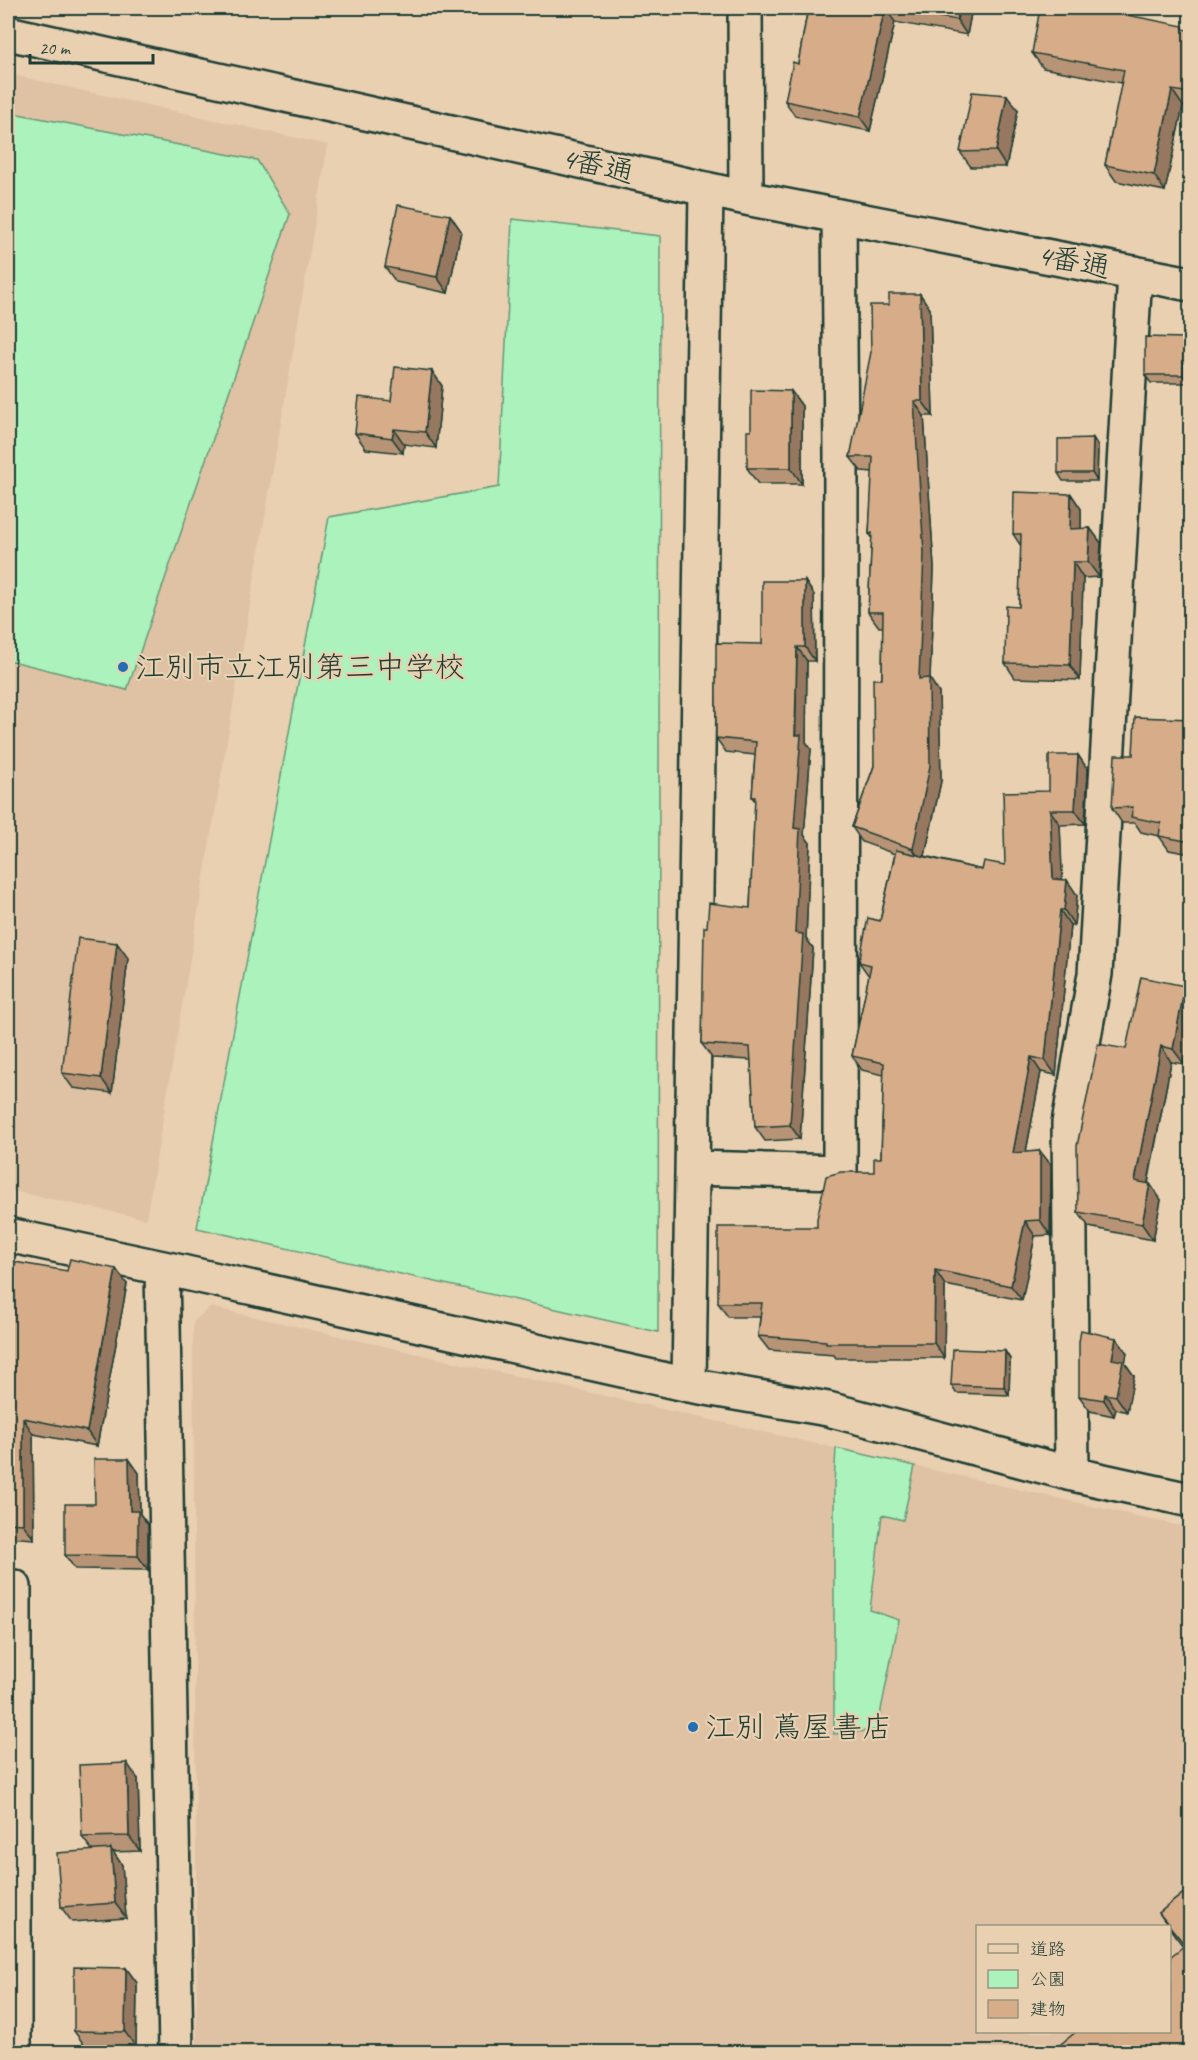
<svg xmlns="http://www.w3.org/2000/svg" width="1198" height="2060" viewBox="0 0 1198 2060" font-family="Caveat,'Klee One',sans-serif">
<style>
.built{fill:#dfc2a3;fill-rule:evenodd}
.green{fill:#acf2bd;stroke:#669878;stroke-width:1.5}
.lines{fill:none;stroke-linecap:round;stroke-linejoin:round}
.minor-casing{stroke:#1f3d34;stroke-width:38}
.minor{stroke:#e9d0b1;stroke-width:33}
.wall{fill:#b89476;stroke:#1f3d34;stroke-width:1.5}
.shaded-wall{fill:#967860;stroke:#1f3d34;stroke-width:1.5}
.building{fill:#d6ac89;stroke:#1f3d34;stroke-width:1.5}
.poi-dot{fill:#1f6fb2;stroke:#e9d0b1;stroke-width:2}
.labels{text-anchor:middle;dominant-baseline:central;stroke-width:4.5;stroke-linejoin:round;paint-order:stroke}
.street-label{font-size:30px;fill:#1f3d34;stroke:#e9d0b1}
.poi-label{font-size:30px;fill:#1f3d34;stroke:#e9d0b1;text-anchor:start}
</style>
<rect width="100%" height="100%" fill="#e9d0b1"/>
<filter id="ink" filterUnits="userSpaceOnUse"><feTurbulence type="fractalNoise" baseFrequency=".0167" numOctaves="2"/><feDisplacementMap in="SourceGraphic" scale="12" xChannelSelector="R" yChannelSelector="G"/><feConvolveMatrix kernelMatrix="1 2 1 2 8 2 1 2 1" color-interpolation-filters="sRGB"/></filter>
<g filter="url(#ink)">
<path class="built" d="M 8,74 L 328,145 L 146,1219 L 8,1190 Z
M 210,1307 L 1190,1528 L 1190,2052 L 197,2052 L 193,1322 ZM 978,1926 L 1170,1926 L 1170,2032 L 978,2032 Z"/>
<path class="green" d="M 8,112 L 257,160 L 290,214 L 127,690 L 8,660 Z
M 512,219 L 660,236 L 658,1332 L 197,1228 L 329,517 L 499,487 Z
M 836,1448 L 915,1466 L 903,1520 L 882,1515 L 870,1610 L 899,1620 L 877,1730 L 834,1734 L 834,1484 Z"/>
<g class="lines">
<defs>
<path id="minor" d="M 745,8 L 746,198
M 8,33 L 746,198 L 1190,284
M 693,1168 L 840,1172 L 841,454 L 839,216
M 8,1235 L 177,1271 L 689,1385 L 828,1409 L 1072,1474 L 1190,1500
M 162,1268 L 176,2052
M 689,1385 L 706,189
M 1072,1474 L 1069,1123 L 1095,974 L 1135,273
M 8,1586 L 14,1587 L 14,2052"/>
</defs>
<use href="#minor" class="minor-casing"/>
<use href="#minor" class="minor"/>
</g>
<path class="wall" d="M 808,8 L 972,8 L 967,35 L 895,22 L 870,131 L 795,116 L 785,101 L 798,64 Z
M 1091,14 L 1191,31 L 1191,107 L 1183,106 L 1165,191 L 1116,181 L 1105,165 L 1122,83 L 1043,68 L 1032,53 Z
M 1018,110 L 1006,167 L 971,167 L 960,152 Z
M 450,215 L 461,231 L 448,293 L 396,282 L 385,267 Z
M 920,294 L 930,309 L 933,416 L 924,416 L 934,568 L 930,679 L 939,693 L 941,781 L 925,856 L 982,870 L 1005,865 L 1049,791 L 1078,755 L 1088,770 L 1085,824 L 1060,825 L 1062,880 L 1077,895 L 1074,925 L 1070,925 L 1056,1075 L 1041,1072 L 1026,1152 L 1040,1151 L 1051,1165 L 1050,1235 L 1035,1236 L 1022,1300 L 945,1285 L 944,1358 L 836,1358 L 834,1355 L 769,1350 L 758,1336 L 760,1317 L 728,1317 L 718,1303 L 817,1227 L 874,1172 L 881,1158 L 884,1075 L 862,1070 L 852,1056 L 869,976 L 859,962 L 880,921 L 895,854 L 862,842 L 852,827 L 874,766 L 882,679 L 883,627 L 879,627 L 868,612 L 872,537 L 869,534 L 873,472 L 861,471 L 850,457 L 889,305 Z
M 1189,346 L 1189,383 L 1151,383 L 1145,375 Z
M 432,371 L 442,386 L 436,448 L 404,444 L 403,453 L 366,449 L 355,433 L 391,401 Z
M 791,391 L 802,406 L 802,484 L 758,484 L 747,468 L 751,431 Z
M 1093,438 L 1098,446 L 1097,481 L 1063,481 L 1058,473 Z
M 1071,494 L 1081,509 L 1081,529 L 1090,528 L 1101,543 L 1099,577 L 1083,578 L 1080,680 L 1015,678 L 1005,663 L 1019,607 L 1021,546 L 1013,534 Z
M 805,581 L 814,595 L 815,661 L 807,661 L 806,742 L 811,749 L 804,835 L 810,843 L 806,938 L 813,948 L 800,1139 L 765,1141 L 755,1127 L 751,1060 L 712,1058 L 702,1044 L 707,927 L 750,908 L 755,801 L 752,797 L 755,755 L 726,752 L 716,738 L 762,644 Z
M 1191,719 L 1191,854 L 1169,850 L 1159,836 L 1141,832 L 1135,823 L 1122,823 L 1112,808 Z
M 128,958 L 112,1093 L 73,1088 L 62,1073 Z
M 1185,986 L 1191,993 L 1191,1031 L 1184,1064 L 1171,1062 L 1148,1184 L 1150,1184 L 1161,1200 L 1153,1240 L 1089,1227 L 1078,1212 L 1126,1049 Z
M 8,1261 L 127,1284 L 97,1446 L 33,1434 L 34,1539 L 8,1537 Z
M 1116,1338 L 1127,1353 L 1125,1363 L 1134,1376 L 1127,1412 L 1116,1409 L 1114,1416 L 1090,1411 L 1079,1396 Z
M 1005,1351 L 1010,1359 L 1009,1395 L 956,1393 L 951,1385 Z
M 129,1459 L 139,1473 L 140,1514 L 148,1525 L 148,1570 L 75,1569 L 65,1555 L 95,1504 Z
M 138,1779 L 140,1851 L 113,1852 L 122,1865 L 126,1918 L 72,1922 L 61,1907 L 92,1850 L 82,1837 Z
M 1191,1887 L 1191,2052 L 1183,1946 L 1170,1929 L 1170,1926 L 1168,1926 L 1159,1913 Z
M 126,1968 L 137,1983 L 136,2047 L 85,2046 L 74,2031 Z"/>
<path class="shaded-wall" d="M 885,8 L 895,22 L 870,131 L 860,117 Z
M 959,8 L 972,8 L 967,35 L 957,20 Z
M 1172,90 L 1183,106 L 1165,191 L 1154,175 Z
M 1007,95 L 1018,110 L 1006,167 L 996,151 Z
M 450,215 L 461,231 L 448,293 L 437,277 Z
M 920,294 L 930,309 L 933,416 L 922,401 Z
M 1184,338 L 1189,346 L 1189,383 L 1183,375 Z
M 432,371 L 442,386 L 436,448 L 425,432 Z
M 791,391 L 802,406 L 802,484 L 791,468 Z
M 914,401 L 924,416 L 934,568 L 930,679 L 939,693 L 941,781 L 923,864 L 913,849 L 919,679 Z
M 394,429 L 404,444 L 403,453 L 392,438 Z
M 1093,438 L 1098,446 L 1097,481 L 1092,473 Z
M 1071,494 L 1081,509 L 1081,544 L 1070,529 Z
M 1090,528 L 1101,543 L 1099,577 L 1088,562 Z
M 1073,562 L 1083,578 L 1080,680 L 1070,665 Z
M 805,581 L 814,595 L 815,661 L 805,647 Z
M 797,647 L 807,661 L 806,742 L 811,749 L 804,835 L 810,843 L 806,938 L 813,948 L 800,1139 L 790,1125 L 795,933 L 794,828 Z
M 1078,755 L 1088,770 L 1085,824 L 1075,810 Z
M 1050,810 L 1060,825 L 1063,893 L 1053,879 Z
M 1067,880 L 1077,895 L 1074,925 L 1064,910 Z
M 1060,910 L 1070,925 L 1056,1075 L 1045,1060 Z
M 117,943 L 128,958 L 112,1093 L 101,1078 Z
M 1185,986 L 1191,993 L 1191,1031 L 1184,1064 L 1173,1049 Z
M 1161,1046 L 1171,1062 L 1145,1197 L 1135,1181 Z
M 1031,1057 L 1041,1072 L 1023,1167 L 1013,1153 Z
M 1040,1151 L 1051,1165 L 1050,1235 L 1040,1220 Z
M 1150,1184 L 1161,1200 L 1153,1240 L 1142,1224 Z
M 1025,1221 L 1035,1236 L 1022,1300 L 1011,1286 Z
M 116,1269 L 127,1284 L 97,1446 L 87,1431 Z
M 935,1270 L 945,1285 L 944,1358 L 934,1343 Z
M 1116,1338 L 1127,1353 L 1125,1363 L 1134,1376 L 1127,1412 L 1116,1396 L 1112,1359 Z
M 1005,1351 L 1010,1359 L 1009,1395 L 1004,1387 Z
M 1105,1394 L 1116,1409 L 1114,1416 L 1104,1400 Z
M 23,1418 L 33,1434 L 34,1539 L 23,1524 Z
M 129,1459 L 139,1473 L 140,1514 L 148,1525 L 148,1570 L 138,1556 L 130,1511 Z
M 127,1763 L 138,1779 L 140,1851 L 129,1836 Z
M 111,1849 L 122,1865 L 126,1918 L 115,1903 Z
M 126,1968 L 137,1983 L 136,2047 L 125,2032 Z"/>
<path class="building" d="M 808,8 L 959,8 L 957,20 L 885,8 L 860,117 L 785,101 L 793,62 L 798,64 Z
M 1040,8 L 1053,8 L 1091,14 L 1092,8 L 1183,26 L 1183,29 L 1191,31 L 1191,93 L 1172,90 L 1154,175 L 1105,165 L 1124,70 L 1032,53 Z
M 972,92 L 1007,95 L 996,151 L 960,152 Z
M 398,205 L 450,215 L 437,277 L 385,267 Z
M 889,294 L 920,294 L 922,401 L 914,401 L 924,553 L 919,679 L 929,678 L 930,766 L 913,849 L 852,827 L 874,766 L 873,679 L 882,679 L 883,612 L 868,612 L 872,533 L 869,534 L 873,457 L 850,457 L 871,352 L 870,305 L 889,305 Z
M 1145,337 L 1184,338 L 1183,375 L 1145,375 Z
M 395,367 L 432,371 L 425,432 L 394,429 L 392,438 L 355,433 L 359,397 L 391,401 Z
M 751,390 L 791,391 L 791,468 L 747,468 L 747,431 L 751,431 Z
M 1093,438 L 1092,473 L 1058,473 L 1058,439 Z
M 1014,492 L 1071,494 L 1070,529 L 1090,528 L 1088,562 L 1073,562 L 1070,665 L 1005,663 L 1006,606 L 1019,607 L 1021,534 L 1013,534 Z
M 762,581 L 805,581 L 805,647 L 797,647 L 795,735 L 801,735 L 794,828 L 800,829 L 795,933 L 803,934 L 790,1125 L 755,1127 L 750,1047 L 702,1044 L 704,927 L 707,927 L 709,903 L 750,908 L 755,797 L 752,797 L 756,742 L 716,738 L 716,643 L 762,644 Z
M 1135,717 L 1191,719 L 1191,842 L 1159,836 L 1161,823 L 1131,817 L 1133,807 L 1112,808 L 1115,755 L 1133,755 Z
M 1049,755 L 1078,755 L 1075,810 L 1050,810 L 1053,879 L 1067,880 L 1064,910 L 1060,910 L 1045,1060 L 1031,1057 L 1013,1153 L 1040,1151 L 1040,1220 L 1025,1221 L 1011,1286 L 935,1270 L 934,1343 L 826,1343 L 826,1341 L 758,1336 L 762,1303 L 718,1303 L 718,1227 L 817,1227 L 817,1219 L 826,1176 L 841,1172 L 874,1172 L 874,1158 L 881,1158 L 884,1063 L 852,1056 L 871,965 L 859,962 L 868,918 L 880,921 L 896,850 L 982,870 L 984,861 L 1005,865 L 1003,792 L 1049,791 Z
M 78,938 L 117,943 L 101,1078 L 62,1073 Z
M 1141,977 L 1185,986 L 1173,1049 L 1161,1046 L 1135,1181 L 1150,1184 L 1142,1224 L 1078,1212 L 1077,1146 L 1098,1044 L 1126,1049 Z
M 70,1259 L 116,1269 L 87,1431 L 23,1418 L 23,1524 L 8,1523 L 8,1261 L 67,1271 Z
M 1081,1330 L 1116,1338 L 1112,1359 L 1123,1361 L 1116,1396 L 1105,1394 L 1104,1400 L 1079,1396 L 1079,1342 Z
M 953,1349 L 1005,1351 L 1004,1387 L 951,1385 Z
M 94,1459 L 129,1459 L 130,1511 L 138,1511 L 138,1556 L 65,1555 L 65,1504 L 95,1504 Z
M 127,1763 L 129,1836 L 82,1837 L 79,1765 Z
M 111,1849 L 115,1903 L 61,1907 L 57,1853 Z
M 1191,1887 L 1191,2052 L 1051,2052 L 1077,2031 L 1170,2031 L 1170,1957 L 1185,1945 L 1159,1913 Z
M 74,1967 L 126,1968 L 125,2032 L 74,2031 Z"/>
</g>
<g class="poi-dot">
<circle cx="123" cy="667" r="6"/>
<circle cx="693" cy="1727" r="6"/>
</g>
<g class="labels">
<g class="street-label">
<text transform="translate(598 165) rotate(13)">4番通</text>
<text transform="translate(1074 261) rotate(11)">4番通</text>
</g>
<g class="poi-label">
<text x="135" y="667">江別市立江別第三中学校</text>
<text x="705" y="1727">江別 蔦屋書店</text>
</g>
</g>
<rect width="1198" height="2060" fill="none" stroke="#e9d0b1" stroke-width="30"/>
<rect x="15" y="15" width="1168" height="2030" fill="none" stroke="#1f3d34" stroke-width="2" filter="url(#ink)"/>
<rect x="976" y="1925" width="195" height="108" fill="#e9d0b1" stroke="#98957f" stroke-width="1.5"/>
<rect x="988" y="1944" width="30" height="9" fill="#e9d0b1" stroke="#98957f" stroke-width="1.5"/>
<text x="1030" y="1955" font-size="18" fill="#1f3d34">道路</text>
<rect x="988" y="1970" width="30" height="18" fill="#acf2bd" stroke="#98957f" stroke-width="1.5"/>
<text x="1030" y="1985" font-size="18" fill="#1f3d34">公園</text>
<rect x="988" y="2000" width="30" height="18" fill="#d6ac89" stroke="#98957f" stroke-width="1.5"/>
<text x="1030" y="2015" font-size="18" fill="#1f3d34">建物</text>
<path d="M30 54v9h123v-9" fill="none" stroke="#1f3d34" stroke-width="3"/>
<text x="39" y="54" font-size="18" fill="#1f3d34" stroke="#e9d0b1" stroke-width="4.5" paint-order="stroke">20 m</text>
</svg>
